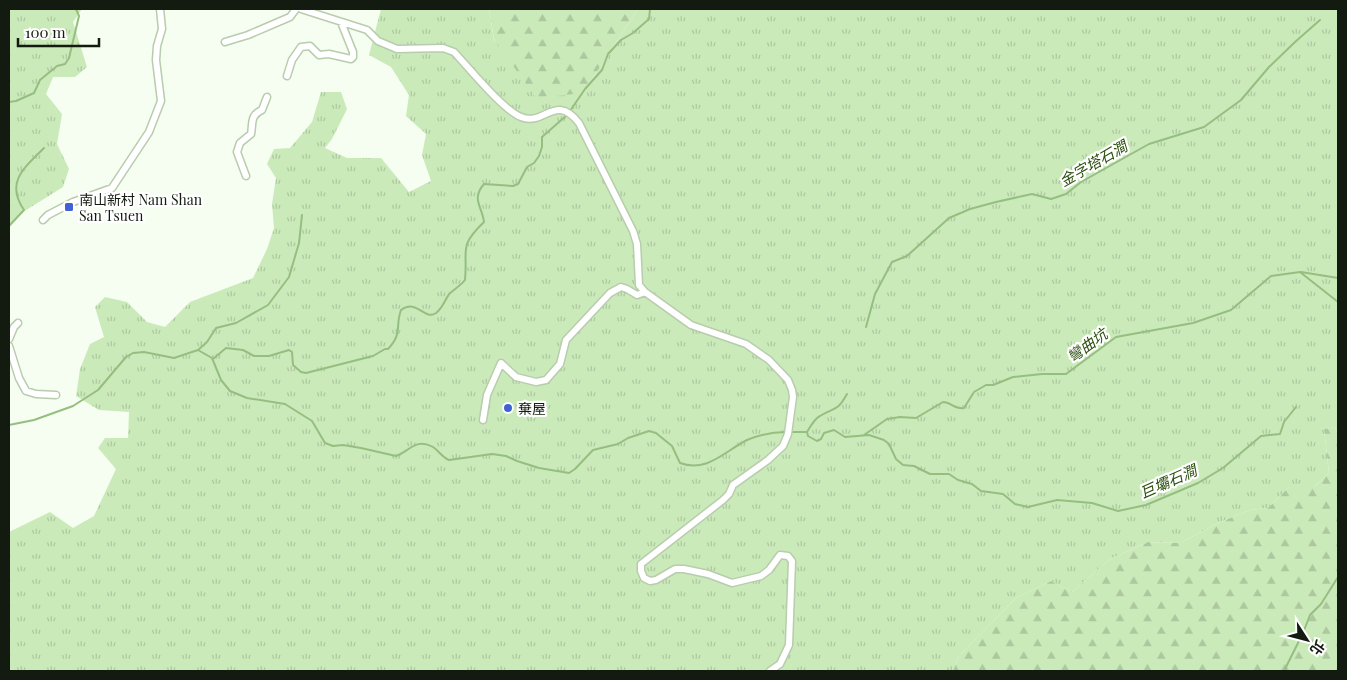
<svg xmlns="http://www.w3.org/2000/svg" width="1347" height="680" viewBox="0 0 1347 680" font-family="'Playfair Display','Noto Sans TC',serif">
<style>
.grass{fill:url(#grass-tufts)}
.forest{fill:url(#forest-firs)}
.lines{fill:none;stroke-linecap:round;stroke-linejoin:round}
.stream{stroke:#96be80;stroke-width:2}
.minor-casing{stroke:#b8ccae;stroke-width:9}
.minor{stroke:#fff;stroke-width:6}
.poi-dot{fill:#4162d4;stroke:#fff;stroke-width:2}
.labels{text-anchor:middle;dominant-baseline:central;stroke-width:4.5;stroke-linejoin:round;paint-order:stroke}
.poi-label{font-size:14px;fill:#131a0f;stroke:#fff;text-anchor:start}
.water-label{font-size:15px;font-style:italic;fill:#2b4f0e;stroke:#fff}
</style>
<defs>
<pattern id="grass-tufts" width="24" height="20" patternUnits="userSpaceOnUse" patternTransform="scale(1.25)"><rect width="24" height="20" fill="#cbeaba"/><path d="M3 7l-1-3M5 7V3M7 7l1-3M15 17l-1-3M17 17v-4M19 17l1-3" fill="none" stroke="#adc89f"/></pattern>
<pattern id="forest-firs" width="22" height="20" patternUnits="userSpaceOnUse" patternTransform="scale(1.25)"><rect width="22" height="20" fill="#cbeaba"/><path d="M5 1l3.5 6h-7zM16 11l3.5 6h-7z" fill="#adc89f"/></pattern>
</defs>
<rect width="100%" height="100%" fill="#f5fef1"/>
<path class="grass" d="M 9,9 L 82,9 L 73,22 L 87,67 L 75,77 L 53,77 L 46,94 L 62,114 L 57,144 L 69,169 L 63,187 L 23,212 L 9,226 Z
M 381,9 L 489,9 L 494,40 L 583,93 L 638,9 L 1338,9 L 1338,435 L 1335,427 L 1324,429 L 1329,473 L 1314,487 L 1289,487 L 1268,508 L 1250,510 L 1218,523 L 1180,543 L 1148,542 L 1110,559 L 1072,592 L 1051,581 L 1016,598 L 959,656 L 953,671 L 9,671 L 9,532 L 50,512 L 73,528 L 94,516 L 116,469 L 98,448 L 105,438 L 128,438 L 129,412 L 99,410 L 76,396 L 80,369 L 90,344 L 104,337 L 95,307 L 105,297 L 127,302 L 147,322 L 165,327 L 190,302 L 253,278 L 267,249 L 274,228 L 272,204 L 276,178 L 267,164 L 274,149 L 290,148 L 312,122 L 321,92 L 341,92 L 347,109 L 332,139 L 325,148 L 347,158 L 381,158 L 409,192 L 431,181 L 422,155 L 426,134 L 406,116 L 409,95 L 391,67 L 369,55 Z"/>
<path class="forest" d="M 489,9 L 638,9 L 583,93 L 536,98 L 494,39 Z
M 1335,427 L 1338,435 L 1338,671 L 953,671 L 959,656 L 1016,598 L 1051,581 L 1072,592 L 1110,559 L 1148,542 L 1180,543 L 1218,523 L 1250,510 L 1268,508 L 1289,487 L 1314,487 L 1329,473 L 1324,429 Z"/>
<g class="lines">
<path class="stream" d="M 9,102 L 16,101 L 34,93 L 40,80 L 57,66 L 65,64 L 69,58 L 79,16 L 76,9
M 570,111 L 585,89 L 602,70 L 608,54 L 621,40 L 633,33 L 649,19 L 650,9
M 9,226 L 24,210 C 5,182 24,168 44,148
M 1301,272 L 1338,278
M 866,327 L 875,294 L 892,262 L 907,256 L 949,218 L 970,209 L 996,202 L 1032,194 L 1051,199 L 1066,194 L 1081,182 L 1149,144 L 1204,127 L 1241,100 L 1269,67 L 1295,42 L 1320,20
M 198,350 L 212,358 L 221,380 L 230,391 L 247,398 L 285,404 L 312,421 L 325,443 L 333,446 L 343,445 L 361,448 L 396,456 C 408,452 417,437 433,447 C 439,451 442,457 449,460 L 492,454 L 506,456 L 517,461 L 539,468 L 569,473 L 575,469 L 593,450 L 618,444 L 628,438 L 649,431 L 656,433 L 672,446 L 680,463 C 707,473 725,451 747,440 C 759,435 773,432 786,432
M 213,359 L 226,348 L 243,350 L 254,356 L 269,356 L 289,350 L 292,352 L 293,365 L 301,372 L 306,373 L 373,356 L 385,349 L 388,349 C 403,333 395,326 401,310 C 417,298 424,321 436,313 C 443,308 445,299 450,293 C 455,289 461,285 465,280 C 468,249 458,247 484,222 C 482,206 471,199 484,184 L 513,186 L 518,184 L 527,167 L 534,163 L 539,156 L 542,147 L 542,137 L 567,115
M 9,425 L 34,420 L 73,406 L 98,390 L 126,357 L 133,353 L 144,352 L 174,358 L 198,350 L 207,342 L 216,328 L 236,323 L 268,305 L 289,277 L 299,243 L 302,215
M 792,432 L 807,432
M 807,432 L 808,436 L 817,441 L 821,439 L 824,433 L 834,430 L 845,437 L 869,435 L 884,440 L 889,444 L 896,459 L 903,465 L 914,466 L 930,474 L 949,474 L 958,480 L 972,484 L 981,491 L 1003,494 L 1015,504 L 1028,507 L 1057,500 L 1092,503 L 1118,511 L 1146,505 L 1198,483 L 1223,468 L 1261,436 L 1280,434 L 1284,422 L 1296,407
M 807,432 C 810,427 815,418 820,416 C 835,407 837,412 847,394
M 864,435 L 887,419 L 900,417 L 916,418 L 943,402 C 951,402 955,410 964,408 L 974,392 L 986,385 L 993,385 L 1013,377 L 1042,374 L 1066,374 L 1116,337 L 1193,323 L 1231,310 L 1271,276 L 1300,272 L 1338,302
M 1284,671 L 1303,633 L 1310,615 L 1321,604 L 1338,577"/>
<defs>
<path id="minor" d="M 301,9 L 367,30 L 378,41 L 397,49 L 443,48 L 454,52 C 469,68 503,110 521,117 C 544,127 555,92 579,123 L 633,231 L 637,244 L 639,285 L 645,292 L 691,325 L 746,344 L 769,360 L 788,380 L 792,390 L 793,397 L 788,434 L 783,446 L 768,460 L 733,485 L 729,494 L 723,500 L 641,564 L 641,571 L 644,578 L 650,581 L 656,580 L 675,569 L 684,569 L 708,574 L 732,583 L 761,576 L 769,570 L 780,555 L 788,556 L 792,561 L 789,645 L 780,664 L 770,671
M 225,42 L 248,35 L 290,17 L 296,9
M 287,76 L 292,60 L 301,47 L 310,46 L 319,55 L 329,54 L 351,59 L 353,57 L 353,52 L 341,22
M 246,176 L 237,152 L 240,143 L 251,134 C 253,123 250,115 262,110 L 267,97
M 43,220 L 48,215 L 73,202 L 112,188 L 149,132 L 161,101 L 156,60 L 157,46 L 162,29 L 160,9
M 9,339 L 14,327 L 18,323
M 9,346 L 19,378 L 26,391 L 36,394 L 56,395
M 483,420 L 487,395 L 501,363 L 516,377 L 536,382 L 546,380 L 560,364 L 566,340 L 610,293 L 621,287 L 627,289 L 637,295 L 645,292"/>
</defs>
<use href="#minor" class="minor-casing"/>
<use href="#minor" class="minor"/>
</g>
<g class="poi-dot">
<rect x="64" y="202" width="10" height="10" rx="2.5"/>
<circle cx="508" cy="408" r="5"/>
</g>
<g class="labels">
<g class="poi-label">
<text x="79" y="199">南山新村 Nam Shan<tspan x="79" dy="16">San Tsuen</tspan></text>
<text x="518" y="408">棄屋</text>
</g>
<g class="water-label">
<text transform="translate(1093 163) rotate(-30)">金字塔石澗</text>
<text transform="translate(1087 345) rotate(-36)">彎曲坑</text>
<text transform="translate(1168 481) rotate(-24)">巨壩石澗</text>
</g>
</g>
<rect width="1347" height="680" fill="none" stroke="#131a0f" stroke-width="20"/>
<g transform="translate(1307 640) rotate(126)" stroke="#ffffff" stroke-width="4" paint-order="stroke">
<path d="M0-4L9 19L0 12L-9 19Z" fill="#131a0f"/>
<text y="-8" font-size="14" font-weight="bold" text-anchor="middle" fill="#131a0f">北</text>
</g>
<path d="M18 38v8h81v-8" fill="none" stroke="#131a0f" stroke-width="2.5"/>
<text x="25" y="38" font-size="15" fill="#131a0f" stroke="#ffffff" stroke-width="4" paint-order="stroke">100 m</text>
</svg>
